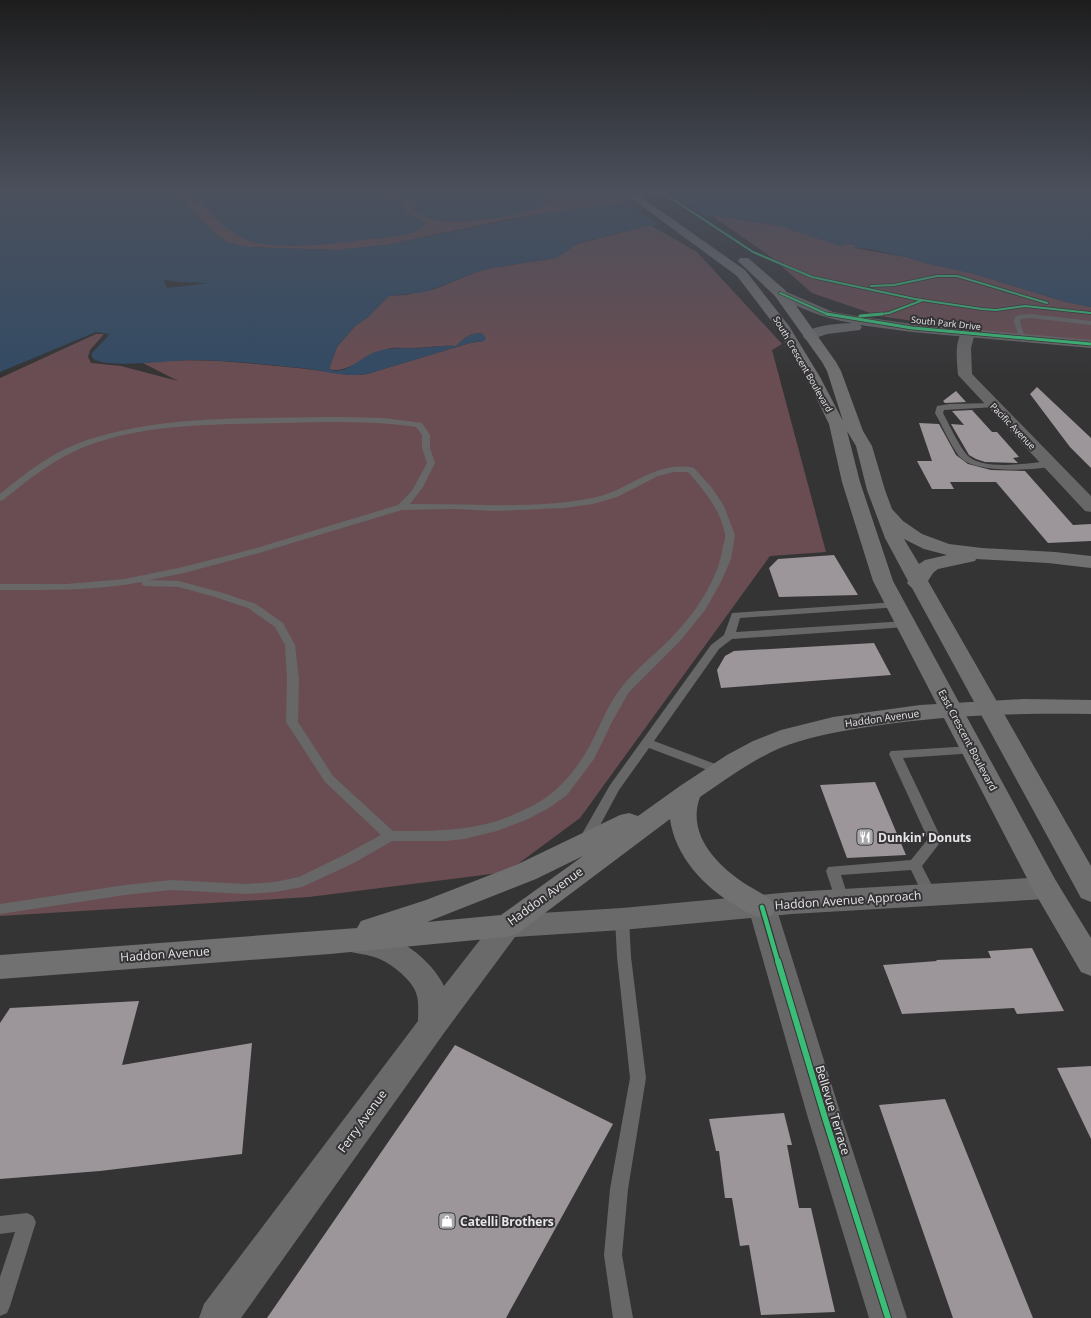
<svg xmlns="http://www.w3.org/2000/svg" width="1091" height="1318" viewBox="0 0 1091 1318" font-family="'Open Sans',sans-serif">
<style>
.green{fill:#6a4d52}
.water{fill:#334b64;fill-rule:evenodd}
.pier{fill:#353435}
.building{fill:#9c959a}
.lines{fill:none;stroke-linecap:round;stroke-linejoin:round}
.service{fill:#676767;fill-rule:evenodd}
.minor{fill:#676767;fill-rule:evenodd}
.tertiary{fill:#676767;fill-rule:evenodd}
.secondary{fill:#6a6a6b;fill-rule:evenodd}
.primary{fill:#717171;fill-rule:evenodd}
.trunk{fill:#707070;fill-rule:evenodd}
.cycleway-far3-casing{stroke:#353336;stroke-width:3.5}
.cycleway-far2-casing{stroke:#353336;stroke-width:4.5}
.cycleway-far1-casing{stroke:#353336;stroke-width:7}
.cycleway-casing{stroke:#353336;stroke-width:8}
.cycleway-far3{stroke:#3abd76;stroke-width:2}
.cycleway-far2{stroke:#3abd76;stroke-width:3}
.cycleway-far1{stroke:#3abd76;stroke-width:4.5}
.cycleway{stroke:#3abd76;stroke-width:6}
.labels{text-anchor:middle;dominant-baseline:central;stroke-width:4;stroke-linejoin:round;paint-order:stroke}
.far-street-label{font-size:9px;fill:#e7e6e8;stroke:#353336}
.street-label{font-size:10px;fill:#e7e6e8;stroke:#353336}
.near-poi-label{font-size:12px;font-weight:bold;fill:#e7e6e8;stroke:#353336;text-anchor:start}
.near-street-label{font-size:12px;fill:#e7e6e8;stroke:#353336}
</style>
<rect width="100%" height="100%" fill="#353435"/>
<path class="green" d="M 176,190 L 721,190 L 520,217 L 385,245 L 337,250 L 249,247 L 226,242 L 218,236 L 201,220 Z
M 711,215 L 781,226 L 841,246 L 847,244 L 856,245 L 854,248 L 906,257 L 929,264 L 971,273 L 1066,302 L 1091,307 L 1091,344 L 1051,341 L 879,316 L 812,293 L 771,257 Z
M 650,225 L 697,252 L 782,344 L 772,350 L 826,552 L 770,556 L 580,818 L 507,872 L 309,897 L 0,916 L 0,378 L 96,334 L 104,334 L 90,350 L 88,357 L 91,363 L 121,366 L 178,381 L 143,363 C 198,356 252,364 307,369 C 327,371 346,377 367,374 L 470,343 L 484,341 L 483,334 C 471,331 464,339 456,346 C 441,345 428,348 413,348 C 404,349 394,346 385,350 C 372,355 342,375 329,369 L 337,347 L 355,326 L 368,317 L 389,296 L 405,295 L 435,289 L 479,271 L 492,268 L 556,258 L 577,244 Z"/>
<path class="water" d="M 0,190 L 176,190 L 201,220 L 218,236 L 226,242 L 249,247 L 337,250 L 385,245 L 546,213 L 721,190 L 1091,190 L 1091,307 L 1066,302 L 971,273 L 929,264 L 906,257 L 870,249 L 854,248 L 856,245 L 847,244 L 841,246 L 781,226 L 711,215 L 686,218 L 612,234 L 577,244 L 556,258 L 492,268 L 479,271 L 425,292 L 389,296 L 368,317 L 355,326 L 337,347 L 329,369 C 344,376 358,360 370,354 C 387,346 404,349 422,348 C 434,347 444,345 456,346 C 464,339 471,331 483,334 L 486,338 L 484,341 L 470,343 L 367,374 C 347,377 329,372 310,369 C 270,365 230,360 191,360 C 173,360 100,370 92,357 L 92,353 L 108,336 L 109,334 L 96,332 L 0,372 ZM 167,280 L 177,282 L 209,283 L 167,288 L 164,281 Z
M 188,190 L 544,190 L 548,197 L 545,205 C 520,217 455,227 428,218 C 421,216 418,213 413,209 L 415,207 L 405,202 L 403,200 L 406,196 L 403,193 L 383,193 L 386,198 L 397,200 L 403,204 L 402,206 L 407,210 L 406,212 L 425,222 L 426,225 C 424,226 421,229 419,230 C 409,236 383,238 371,239 C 338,243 272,253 242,238 C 220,227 206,206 188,190 Z"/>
<path class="pier" d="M 671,195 L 706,217 L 659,225 L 624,201 Z"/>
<path class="building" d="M 1037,387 L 1091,438 L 1091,468 L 1070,447 L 1030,394 Z
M 956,391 L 966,402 L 945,403 L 943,401 Z
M 972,410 L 992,432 L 997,432 L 1019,457 L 1013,458 L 1018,463 L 985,462 L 976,459 L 969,455 L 951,424 L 964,425 L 952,411 Z
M 919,423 L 939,424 L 956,455 L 968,464 L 991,470 L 1025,471 L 1073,525 L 1091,524 L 1091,541 L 1048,543 L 996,482 L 950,482 L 954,489 L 932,489 L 917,461 L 932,461 Z
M 834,555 L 858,595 L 779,597 L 769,568 L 778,559 Z
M 874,643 L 891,675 L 721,688 L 717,670 L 725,656 L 734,651 Z
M 875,782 L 906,855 L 847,858 L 820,785 Z
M 1032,948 L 1064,1011 L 1017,1014 L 1014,1008 L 902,1014 L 883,965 L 937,961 L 936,960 L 991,958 L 988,951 Z
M 139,1001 L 122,1065 L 252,1043 L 242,1154 L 100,1171 L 0,1179 L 0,1023 L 10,1008 Z
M 455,1045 L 613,1124 L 506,1318 L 267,1318 Z
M 1091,1066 L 1091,1139 L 1057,1068 Z
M 945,1099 L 1033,1318 L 953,1318 L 879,1105 Z
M 784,1113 L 792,1145 L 787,1145 L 799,1208 L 811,1208 L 835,1312 L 761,1315 L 749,1245 L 740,1246 L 732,1198 L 725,1198 L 719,1151 L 716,1151 L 709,1119 Z"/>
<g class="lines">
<path class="service" d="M 1031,314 L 1091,321 L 1091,325 L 1031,318 L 1021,319 L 1020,322 L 1025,338 L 1020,339 L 1014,322 L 1015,317 L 1018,315 Z
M 993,403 L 996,403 L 996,407 L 944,410 L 943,413 C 949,424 960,448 968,456 C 984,471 1029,463 1050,461 L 1054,464 L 1053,466 C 1033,471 975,473 961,458 C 952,449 942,425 935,413 L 937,406 L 949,404 Z
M 333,417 L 384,418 L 422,423 L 430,435 L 430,448 L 435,463 L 423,487 L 410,504 C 470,503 532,510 592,498 C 627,492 656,459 694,468 L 712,488 L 724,506 L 735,535 L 731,559 L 721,582 L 705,610 L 681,640 L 629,692 L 613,720 L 594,759 L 567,795 L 549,808 L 526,820 L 497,831 L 464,839 L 447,841 L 392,841 L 354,863 L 302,887 L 275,892 L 246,894 L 171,890 L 125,895 L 0,914 L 0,904 L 125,885 L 171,880 L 246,884 L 275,882 L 299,877 L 344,855 L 381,835 L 325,782 L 286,722 L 287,679 L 285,645 L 275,627 L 248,608 L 215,597 L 179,587 L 146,586 L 142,585 L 142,582 C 95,591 47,590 0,590 L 0,584 L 67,584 L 125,579 L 183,567 L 253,549 L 398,505 L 412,491 L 427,463 L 422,448 L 422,435 L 416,427 C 371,420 326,422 280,423 C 215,425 146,423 84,447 C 54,459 28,480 3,500 L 0,501 L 0,494 C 24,474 50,454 79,443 C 158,414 250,419 333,417 ZM 674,472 L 688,472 C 704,490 720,509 725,534 C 726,537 724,542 723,546 C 718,580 696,612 672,637 C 656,654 635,669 621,688 C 605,708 598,733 585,754 C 573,773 558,791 539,802 C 489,831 449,831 393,831 L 333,776 L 298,722 L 299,679 L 295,645 L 283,623 L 256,604 L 223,593 L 179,581 L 149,580 L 184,573 L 259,553 L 402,510 L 456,509 L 496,511 L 564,508 L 593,504 L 617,497 L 658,476 Z
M 896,602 L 901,605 L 900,607 L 740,618 L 736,632 L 906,621 L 911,624 L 906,627 L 732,639 L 719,649 L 654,741 L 726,768 L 728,771 L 726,774 L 722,775 L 718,774 L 649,748 L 619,790 L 590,844 L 585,846 L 580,844 L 578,841 L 610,785 L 711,645 L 724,635 L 732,613 Z
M 972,746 L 976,747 L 978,750 L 976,753 L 903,758 L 942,840 L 922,866 L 937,895 L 935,899 L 930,900 L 925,899 L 911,870 L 841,875 L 849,900 L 847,904 L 842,905 L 837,904 L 826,871 L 828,867 L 911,860 L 928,839 L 889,754 L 891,751 Z
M 622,913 L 627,915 L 629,919 L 631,957 L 646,1078 L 628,1189 L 622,1255 L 633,1318 L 613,1318 L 604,1255 L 610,1189 L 630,1078 L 617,957 L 615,919 L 617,915 Z
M 27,1213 L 33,1216 L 36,1222 L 10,1306 L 7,1313 L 0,1316 L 0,1277 L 15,1232 L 0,1234 L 0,1216 Z"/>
<path class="minor" d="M 968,329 L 973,330 L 975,333 L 971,348 L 972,374 L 1091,496 L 1091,512 L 1085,511 L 958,375 C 957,360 954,343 963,330 Z
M 762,896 L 772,899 L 776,907 L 842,1118 L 907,1318 L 869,1318 L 808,1118 L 748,907 L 752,899 Z"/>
<path class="tertiary" d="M 780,289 L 833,312 L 863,317 L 912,324 L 1091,340 L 1091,348 L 912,332 L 860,325 L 862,327 L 860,330 L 827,334 L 810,340 L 805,339 L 803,336 C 811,324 839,324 852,323 C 822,318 803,309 775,296 L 774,293 L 775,290 Z"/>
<path class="secondary" d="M 1046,877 L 1056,881 L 1060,888 L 1056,895 L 1046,899 L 792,914 L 622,930 L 515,937 L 444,1033 L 241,1318 L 199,1318 L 204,1304 L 418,1021 C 418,1013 419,1003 417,996 C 414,981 391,963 377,958 C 367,954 357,954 347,951 L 342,943 L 347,935 C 384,923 428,954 444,986 L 497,918 L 507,915 L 622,908 L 792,892 Z"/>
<path class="primary" d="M 1024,699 L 1091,700 L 1091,714 C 1018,713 946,715 874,726 C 848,730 822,734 797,742 C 761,753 731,776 700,797 C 686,835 718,866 747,885 C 758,892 770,896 776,907 L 772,915 C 756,920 749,913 735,905 C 704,887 675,856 670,819 L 517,934 L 507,937 L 330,954 L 0,979 L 0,955 L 357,928 L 361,921 L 426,900 L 516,865 L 620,815 L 629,813 L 638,816 L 680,786 L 727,755 L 753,741 L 781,730 L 833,717 L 920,705 ZM 583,856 L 501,915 L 427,922 L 536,879 Z"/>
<path class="trunk" d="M 620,190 L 631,190 L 745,270 L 789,326 L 820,377 L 843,421 L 827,371 L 822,362 L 775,296 L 738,261 L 740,258 L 748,258 L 785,290 L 836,362 L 841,371 L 863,431 L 872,446 L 885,490 L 892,509 L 903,521 L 922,534 L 949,544 L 982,548 L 1055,552 L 1091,556 L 1091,568 L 1048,563 L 976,559 L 975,561 L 938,569 L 933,573 L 928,581 L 1091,866 L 1091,902 L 1081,898 L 912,588 L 907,583 L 908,581 L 885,538 L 867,490 L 856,446 L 847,431 L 860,482 L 893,581 L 1056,881 L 1091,938 L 1091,976 L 1081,972 L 1032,888 L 873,581 L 842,482 L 829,424 L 806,377 L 776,327 L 737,276 ZM 904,539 L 924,549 L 947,555 L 925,560 L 919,564 Z"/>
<defs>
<path id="cycleway-far3" d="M 659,190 L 753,252 L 812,277 L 915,299 L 982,309 L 996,310 L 1025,306 L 1091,313
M 871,286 L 894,285 L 937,276 L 957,276 L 1047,303
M 780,293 L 829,315
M 873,315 L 889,313 L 923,300"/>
<path id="cycleway-far2" d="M 827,314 L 912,328 L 1091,344
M 860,316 L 882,314"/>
<path id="cycleway-far1" d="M 762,907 L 778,962"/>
<path id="cycleway" d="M 778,961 L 825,1118 L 888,1318"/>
</defs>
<use href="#cycleway-far3" class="cycleway-far3-casing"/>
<use href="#cycleway-far2" class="cycleway-far2-casing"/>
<use href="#cycleway-far1" class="cycleway-far1-casing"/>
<use href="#cycleway" class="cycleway-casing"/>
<use href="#cycleway-far3" class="cycleway-far3"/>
<use href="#cycleway-far2" class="cycleway-far2"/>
<use href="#cycleway-far1" class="cycleway-far1"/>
<use href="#cycleway" class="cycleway"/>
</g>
<linearGradient id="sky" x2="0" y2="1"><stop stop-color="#1d1d1d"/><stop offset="0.51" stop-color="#4b505c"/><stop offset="1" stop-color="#4b505c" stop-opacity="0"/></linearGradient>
<rect width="1091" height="374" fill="url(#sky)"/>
<defs>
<symbol id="restaurant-square" viewBox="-11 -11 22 22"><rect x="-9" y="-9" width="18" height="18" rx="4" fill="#a9a8a9" stroke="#353336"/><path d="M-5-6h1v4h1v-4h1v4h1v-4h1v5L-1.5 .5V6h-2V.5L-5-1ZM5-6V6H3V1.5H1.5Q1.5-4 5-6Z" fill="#fff"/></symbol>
<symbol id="shop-square" viewBox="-11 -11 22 22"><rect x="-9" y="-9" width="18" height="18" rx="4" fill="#a9a8a9" stroke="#353336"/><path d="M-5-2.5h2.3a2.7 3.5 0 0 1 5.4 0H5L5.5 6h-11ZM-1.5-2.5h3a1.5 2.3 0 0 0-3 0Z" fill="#fff"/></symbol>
</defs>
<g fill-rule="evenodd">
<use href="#restaurant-square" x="855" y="827" width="20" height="20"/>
<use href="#shop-square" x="437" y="1211" width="20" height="20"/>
</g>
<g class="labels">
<g class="far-street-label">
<text transform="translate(946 323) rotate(6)">South Park Drive</text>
<text transform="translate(803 364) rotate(60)">South Crescent Boulevard</text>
<text transform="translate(1013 426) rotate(46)">Pacific Avenue</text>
</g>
<g class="street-label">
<text transform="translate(882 718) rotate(-8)">Haddon Avenue</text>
<text transform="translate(968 740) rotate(62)">East Crescent Boulevard</text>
</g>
<g class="near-poi-label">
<text x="878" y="837">Dunkin' Donuts</text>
<text x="460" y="1221">Catelli Brothers</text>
</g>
<g class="near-street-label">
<text transform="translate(545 896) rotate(-36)">Haddon Avenue</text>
<text transform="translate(848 900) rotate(-4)">Haddon Avenue Approach</text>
<text transform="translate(165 954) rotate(-4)">Haddon Avenue</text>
<text transform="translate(833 1110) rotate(73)">Bellevue Terrace</text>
<text transform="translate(362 1121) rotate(-54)">Ferry Avenue</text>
</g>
</g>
</svg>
